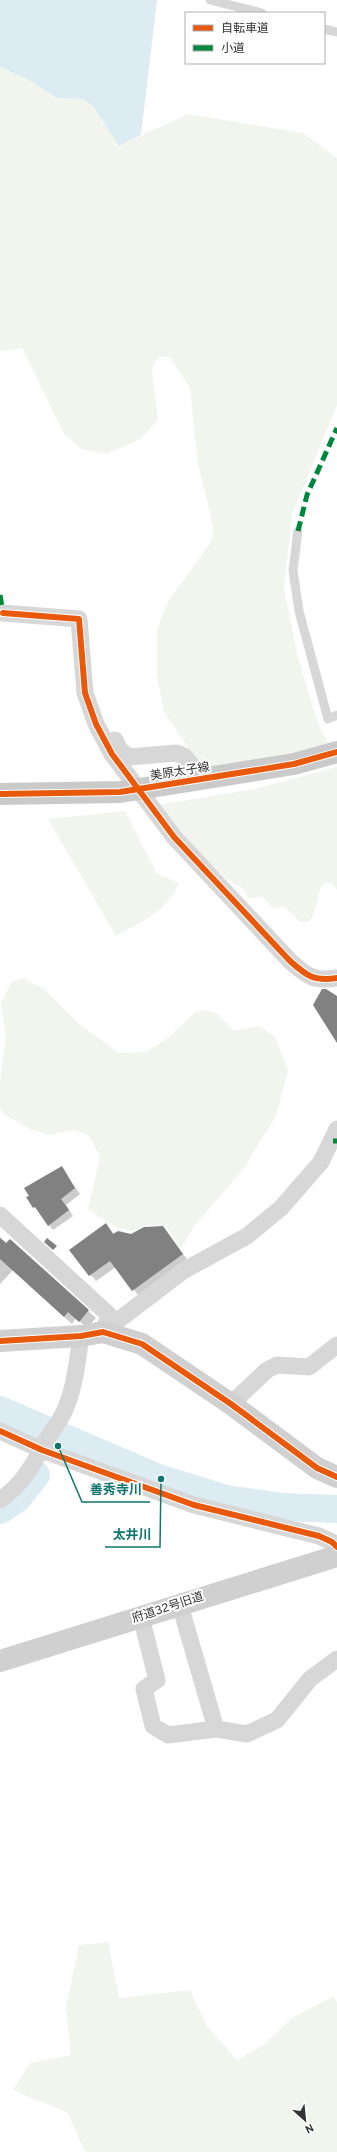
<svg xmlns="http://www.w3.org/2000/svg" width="337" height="2152" viewBox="0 0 337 2152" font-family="Overpass,'Noto Sans JP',sans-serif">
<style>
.green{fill:#f1f5ed}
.water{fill:#ddebf3}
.shadow{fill:#0003}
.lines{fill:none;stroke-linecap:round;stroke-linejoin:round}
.river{stroke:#ddebf3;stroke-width:28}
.building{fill:#818181}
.lane{stroke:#d7d7d7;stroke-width:9}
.street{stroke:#d7d7d7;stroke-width:17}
.secondary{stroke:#d0d0d0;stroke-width:22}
.primary{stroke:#cacaca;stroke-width:22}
.quiet{stroke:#00873e;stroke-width:5;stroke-dasharray:10 5;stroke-linecap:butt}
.cycleway-casing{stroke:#fff;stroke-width:8}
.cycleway{stroke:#e8590c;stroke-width:6}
.labels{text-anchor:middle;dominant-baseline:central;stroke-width:4;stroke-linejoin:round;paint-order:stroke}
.street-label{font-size:12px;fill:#333;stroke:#fff}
.leader{fill:none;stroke:#0f766e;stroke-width:1.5}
.callout-dot{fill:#0f766e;stroke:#fff;stroke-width:1.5}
.callout-label{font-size:13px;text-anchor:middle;font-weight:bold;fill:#0f766e;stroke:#fff;stroke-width:4;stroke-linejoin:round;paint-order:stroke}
</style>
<rect width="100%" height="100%" fill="#fff"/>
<path class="green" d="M 0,67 L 27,79 L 57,98 L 83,99 L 93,106 L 119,146 L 188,114 L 303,133 L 337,158 L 337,405 L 292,514 L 284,588 L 298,658 L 318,724 L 330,747 L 250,766 L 201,767 L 164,712 L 157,676 L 157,629 L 167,603 L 211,542 L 214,530 L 198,464 L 190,388 L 170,357 L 158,357 L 152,369 L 158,420 L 139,440 L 106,454 L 81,449 L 64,434 L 22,348 L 0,351 Z
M 337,767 L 337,890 L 331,882 L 323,884 C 315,898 318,910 309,922 L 300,922 L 285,907 L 273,908 L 262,897 L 248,898 L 244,889 L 228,880 L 201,856 L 158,805 L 254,789 Z
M 125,811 L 157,874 L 179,883 C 169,910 140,923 116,936 L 48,819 Z
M 23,978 L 44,989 L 78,1023 L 119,1053 L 145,1052 L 167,1039 L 194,1013 L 205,1010 L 217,1014 L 234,1031 L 259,1026 L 275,1037 L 288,1070 L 276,1116 L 242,1171 L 195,1225 L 181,1249 L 166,1226 L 147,1225 L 132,1231 L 115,1227 L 88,1209 L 100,1156 L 88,1135 L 74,1130 L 49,1135 L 30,1129 L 3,1114 L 0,1108 L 0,1081 L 6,1038 L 1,1003 L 12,982 Z
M 108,1942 L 119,1998 L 190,1990 L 206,2025 L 237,2060 L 265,2044 L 292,2018 L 334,1996 L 337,2003 L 337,2152 L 85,2152 L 68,2113 L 13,2090 L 30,2063 L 71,2055 L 66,2008 L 79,1945 Z"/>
<path class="water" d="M 0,0 L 157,0 L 141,135 L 119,146 L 93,106 L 83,99 L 57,98 L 27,79 L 0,67 Z"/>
<path class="shadow" d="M 61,1168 L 80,1194 L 66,1205 L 73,1216 L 53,1230 L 28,1198 Z
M 106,1225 L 114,1234 L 131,1235 L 162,1227 L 187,1259 L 138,1295 L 116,1267 L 96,1281 L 70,1250 Z
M 0,1237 L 7,1244 L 10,1240 L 96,1318 L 87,1328 L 76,1318 L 72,1324 L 13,1270 L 0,1284 Z"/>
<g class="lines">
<path class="river" d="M 0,1410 L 161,1479 L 226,1499 L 283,1507 L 337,1509
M 0,1510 L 17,1499 L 36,1475"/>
</g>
<path class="building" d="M 322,989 L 326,989 L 337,996 L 337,1043 L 313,1005 Z
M 62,1166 L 75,1188 L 61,1199 L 69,1210 L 48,1226 L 35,1207 L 33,1208 L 26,1197 L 29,1196 L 24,1188 Z
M 106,1223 L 113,1234 L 118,1231 L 131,1234 L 144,1227 L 163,1226 L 183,1254 L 132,1291 L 110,1261 L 89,1276 L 69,1250 Z
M 0,1238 L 6,1243 L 10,1239 L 89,1310 L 79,1322 L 68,1312 L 64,1317 L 0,1259 Z
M 47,1238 L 57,1246 L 53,1250 L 44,1242 Z"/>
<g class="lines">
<path class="lane" d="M 210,0 L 262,13
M 324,29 L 337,32
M 298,531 L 293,570 L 299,611 L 328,719 L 337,715"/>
<path class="street" d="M 3,613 L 79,619 L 85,693 L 96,724 L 112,754 L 174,837 L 290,961 C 306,975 313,982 337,978
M 115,740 L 120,750 L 129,757 L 176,753 L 184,756 L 204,780
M 0,1215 L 109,1315 L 103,1332
M 103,1332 L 183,1271 L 247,1236 L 281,1208 L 321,1162 L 337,1129
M 231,1404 L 267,1370 L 277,1365 L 309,1367 L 337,1345
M 0,1431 L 42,1450 L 194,1505 L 319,1536 L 332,1542 L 337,1547
M 0,1500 C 22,1485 33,1465 45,1443 C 50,1433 58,1424 63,1414 C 75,1389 77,1363 81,1336
M 180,1605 L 216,1729
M 141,1617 L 157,1680 L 144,1689 L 153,1726 L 168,1735 L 216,1729 L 247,1734 L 277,1720 L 310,1679 L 337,1659"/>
<path class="secondary" d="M 0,1341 L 81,1336 L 103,1332 L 142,1344 L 231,1404 L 317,1468 L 337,1477
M 0,1661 L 337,1556"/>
<path class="primary" d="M 0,794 L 120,792 L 294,764 L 337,752"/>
<path class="quiet" d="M 298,531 L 307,495 L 337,428
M 0,595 L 3,613
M 333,1141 L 337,1141"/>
<defs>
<path id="cycleway" d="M 3,613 L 79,619 L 85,693 L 96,724 L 112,754 L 174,837 L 290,961 C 306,975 313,982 337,978
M 0,794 L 120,792 L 294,764 L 337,752
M 0,1341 L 81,1336 L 103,1332 L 142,1344 L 231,1404 L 317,1468 L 337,1477
M 0,1431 L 42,1450 L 194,1505 L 319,1536 L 332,1542 L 337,1547"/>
</defs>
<use href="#cycleway" class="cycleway-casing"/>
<use href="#cycleway" class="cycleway"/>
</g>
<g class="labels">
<g class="street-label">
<text transform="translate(180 772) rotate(-9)">美原太子線</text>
<text transform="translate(168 1608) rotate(-18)">府道32号旧道</text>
</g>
</g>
<path class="leader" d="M58 1446L82 1502H150M161 1479L160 1547H105"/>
<g class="callout-dot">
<circle cx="58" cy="1446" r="4"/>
<circle cx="161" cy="1479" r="4"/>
</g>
<g class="callout-label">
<text x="116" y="1494">善秀寺川</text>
<text x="132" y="1539">太井川</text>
</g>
<rect x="185" y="12" width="140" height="52" fill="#ffffff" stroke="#adadad"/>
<rect x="193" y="25" width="20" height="6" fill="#e8590c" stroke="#adadad"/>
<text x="221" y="32" font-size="12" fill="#333333">自転車道</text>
<rect x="193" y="45" width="20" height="6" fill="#00873e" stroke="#adadad"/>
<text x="221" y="52" font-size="12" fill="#333333">小道</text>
<g transform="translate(305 2120) rotate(153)" stroke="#ffffff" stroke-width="3" paint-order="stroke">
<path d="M0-3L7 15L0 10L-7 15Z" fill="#333333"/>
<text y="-6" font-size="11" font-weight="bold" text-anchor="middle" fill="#333333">N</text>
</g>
</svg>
